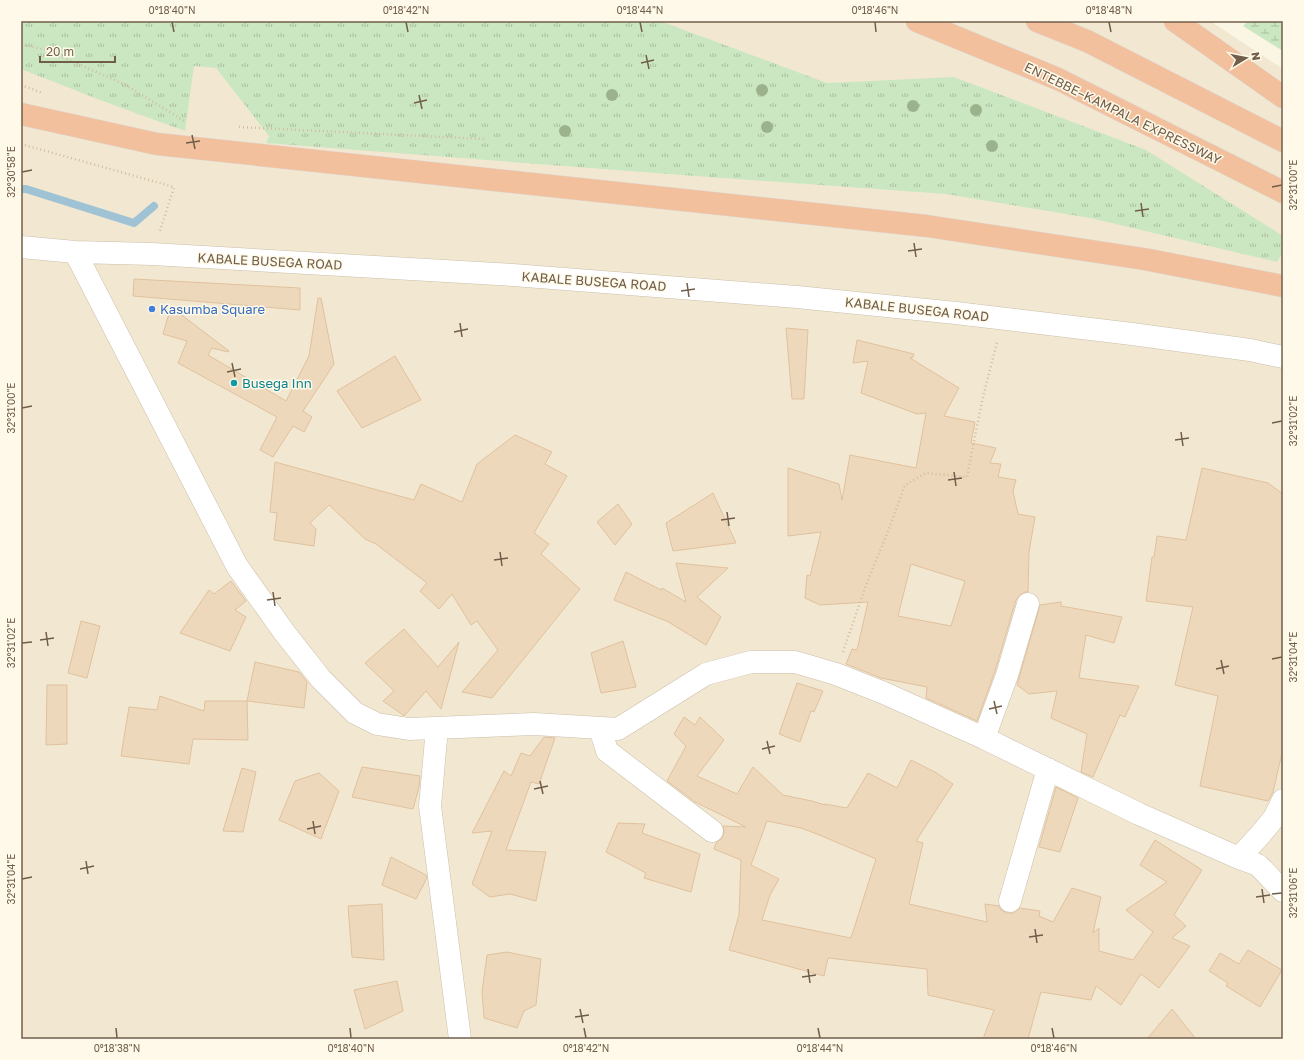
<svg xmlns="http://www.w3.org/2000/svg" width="1304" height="1060" viewBox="0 0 1304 1060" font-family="'Golos Text',sans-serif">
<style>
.residential{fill:#f2e8d1}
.grass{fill:url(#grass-tufts)}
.wetland{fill:url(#wetland-marsh)}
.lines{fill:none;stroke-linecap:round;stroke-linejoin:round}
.stream{stroke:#9fc3d4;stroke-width:8}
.building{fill:#eed8bc;stroke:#e0c19d;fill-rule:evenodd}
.minor-casing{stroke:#cbbeaa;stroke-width:23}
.highway-casing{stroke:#ddd8d4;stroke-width:23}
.path{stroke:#d3bc9f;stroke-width:2.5;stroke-dasharray:1 3;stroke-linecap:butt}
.minor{stroke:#fff;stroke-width:22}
.highway{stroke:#f2c09d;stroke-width:22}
.tree{fill:#9cb28d}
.ticks{fill:none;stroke:#715e4a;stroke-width:1.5}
.shop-dot{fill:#3f7fe0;stroke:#fef9e8;stroke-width:1.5}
.culture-dot{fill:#0f9aa8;stroke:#fef9e8;stroke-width:1.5}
.labels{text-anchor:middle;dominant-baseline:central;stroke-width:3;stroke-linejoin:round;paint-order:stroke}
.street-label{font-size:13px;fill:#715e4a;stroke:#fef9e8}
.shop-label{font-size:13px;fill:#366cbe;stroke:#fef9e8;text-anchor:start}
.culture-label{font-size:13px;fill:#0d838f;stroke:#fef9e8;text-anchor:start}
.neatline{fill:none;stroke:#715e4a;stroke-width:1.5}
.ticks-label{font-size:10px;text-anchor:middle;fill:#715e4a}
</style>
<defs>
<pattern id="grass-tufts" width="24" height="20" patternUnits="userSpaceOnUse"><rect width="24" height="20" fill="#cbe7c2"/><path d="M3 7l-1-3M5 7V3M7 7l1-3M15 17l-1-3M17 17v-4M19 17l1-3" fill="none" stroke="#a9bea0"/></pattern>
<pattern id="wetland-marsh" width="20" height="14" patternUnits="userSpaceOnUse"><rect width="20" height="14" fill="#cbe7c2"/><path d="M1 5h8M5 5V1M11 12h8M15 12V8" fill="none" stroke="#a9bea0"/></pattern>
</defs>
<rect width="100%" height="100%" fill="#fbf5e3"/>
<path class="residential" d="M 21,21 L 1210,21 L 1283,69 L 1283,1039 L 21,1039 Z"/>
<path class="grass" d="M 21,21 L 660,21 L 827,83 L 954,77 L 1146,150 L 1283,236 L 1283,252 L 1277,262 L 1090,218 L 946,194 L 668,174 L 266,143 L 269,136 L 216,68 L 194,66 L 185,131 L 100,100 L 21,69 Z"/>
<path class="wetland" d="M 1248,21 L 1283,21 L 1283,51 L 1243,26 Z"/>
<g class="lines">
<path class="stream" d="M 21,189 L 26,189 L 134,223 L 154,206"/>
</g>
<path class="building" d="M 134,279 L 300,288 L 300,310 L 133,296 Z
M 318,298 L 321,298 L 334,364 L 303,411 L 312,417 L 304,432 L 293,426 L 273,457 L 260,450 L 277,417 L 178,363 L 187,341 L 163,334 L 171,307 L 229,351 L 228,352 L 212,348 L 208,355 L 286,401 L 309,356 Z
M 786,328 L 808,330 L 804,399 L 792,399 Z
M 857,340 L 914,354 L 913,357 L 910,358 L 959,388 L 944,416 L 975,422 L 971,443 L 996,448 L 990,463 L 1001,464 L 998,477 L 1016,480 L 1013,491 L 1018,514 L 1035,517 L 1029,552 L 1028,592 L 1025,592 L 1020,595 L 1016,600 L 995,671 L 977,721 L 926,698 L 927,687 L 881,678 L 846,664 L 852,649 L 857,650 L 868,602 L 820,605 L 805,598 L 807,575 L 810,576 L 821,532 L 788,536 L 788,468 L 839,484 L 842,500 L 850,455 L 916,468 L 926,413 L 917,414 L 861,393 L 868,361 L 853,363 ZM 911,564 L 965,581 L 951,626 L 898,616 Z
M 395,356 L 421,400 L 362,428 L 337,391 Z
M 515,435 L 552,452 L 545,464 L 567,476 L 534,533 L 549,544 L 541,554 L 580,589 L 492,698 L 462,692 L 498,650 L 477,621 L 471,625 L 452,594 L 439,609 L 420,591 L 427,583 L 376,544 L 365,539 L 329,505 L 310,523 L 316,529 L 314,546 L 274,540 L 277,513 L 270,512 L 275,462 L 414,500 L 421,484 L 462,502 L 477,464 Z
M 1202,468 L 1268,483 L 1283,494 L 1283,749 L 1273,792 L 1268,801 L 1200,786 L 1218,696 L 1175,685 L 1193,607 L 1146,601 L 1152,557 L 1154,557 L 1157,536 L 1186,540 Z
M 713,493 L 736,543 L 673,551 L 666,523 Z
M 618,504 L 632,524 L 615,545 L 597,522 Z
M 676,563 L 728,568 L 697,597 L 721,617 L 706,645 L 670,623 L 671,623 L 614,600 L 626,572 L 661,590 L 662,588 L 686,602 Z
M 231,581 L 246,601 L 235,610 L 246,617 L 230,651 L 180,633 L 209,590 L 214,594 Z
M 1061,602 L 1061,606 L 1122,617 L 1114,643 L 1086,635 L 1079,678 L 1139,686 L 1125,717 L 1120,715 L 1093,777 L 1081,772 L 1087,734 L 1051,718 L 1057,691 L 1029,694 L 1017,685 L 1040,605 Z
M 81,621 L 100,626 L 87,678 L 68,673 Z
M 404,629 L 438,667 L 459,642 L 441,709 L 426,691 L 404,716 L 403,715 L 383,701 L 394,691 L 365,663 Z
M 623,641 L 636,687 L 601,693 L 591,653 Z
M 255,662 L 299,672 L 307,682 L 304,708 L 247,701 Z
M 797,683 L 823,691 L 814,712 L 811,711 L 800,742 L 779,734 Z
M 47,685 L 67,685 L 67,744 L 46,745 Z
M 160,696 L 204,711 L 205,701 L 247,701 L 248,740 L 193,739 L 189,764 L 121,756 L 129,707 L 157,710 Z
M 684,717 L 695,725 L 700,717 L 724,740 L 697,776 L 737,794 L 753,767 L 783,795 L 812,801 L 825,805 L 825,804 L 847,808 L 868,773 L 897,788 L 911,760 L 935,772 L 953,784 L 916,841 L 923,843 L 909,904 L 987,922 L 985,904 L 999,906 L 1001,910 L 1007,913 L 1013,913 L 1020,908 L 1040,911 L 1039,916 L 1053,922 L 1072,888 L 1101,897 L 1093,933 L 1099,928 L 1099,951 L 1133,960 L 1153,932 L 1126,910 L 1167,882 L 1140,865 L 1155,840 L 1202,870 L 1174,915 L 1186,926 L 1172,938 L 1190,946 L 1159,988 L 1141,974 L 1121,1005 L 1096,986 L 1091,1000 L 1041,992 L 1028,1039 L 983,1039 L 994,1010 L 928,995 L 927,969 L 828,958 L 824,976 L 729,950 L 739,915 L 741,860 L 714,849 L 716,843 L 722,838 L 724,832 L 723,826 L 746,827 L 695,802 L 667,781 L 686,746 L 674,734 ZM 767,821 L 801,828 L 817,834 L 876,859 L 851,938 L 762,920 L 770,895 L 779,879 L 751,865 Z
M 544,737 L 555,738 L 539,784 L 531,782 L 506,850 L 546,852 L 536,901 L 510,894 L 490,897 L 472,884 L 492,831 L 472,833 L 504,771 L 511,776 L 521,753 L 530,756 Z
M 362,767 L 420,776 L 419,787 L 413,809 L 352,797 Z
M 242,768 L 256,772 L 243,832 L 223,831 Z
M 319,773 L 339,791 L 321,839 L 279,820 L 295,781 Z
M 1056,787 L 1078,798 L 1060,852 L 1039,847 Z
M 618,823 L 645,824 L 642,833 L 700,854 L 691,892 L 644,878 L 646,873 L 606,852 Z
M 391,857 L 426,875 L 427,878 L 416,899 L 382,885 Z
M 382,904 L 384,960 L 352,957 L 348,906 Z
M 1248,950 L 1282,970 L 1260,1007 L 1226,986 L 1228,983 L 1209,971 L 1220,953 L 1239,964 Z
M 507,952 L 541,959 L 536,1005 L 524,1011 L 517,1028 L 484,1018 L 482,992 L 487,955 Z
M 397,981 L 403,1011 L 365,1029 L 354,990 Z
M 1172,1009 L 1196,1039 L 1147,1039 Z"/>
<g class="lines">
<defs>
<path id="minor" d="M 21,247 L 75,252 L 152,254 L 513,275 L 797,297 L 956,313 L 1132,334 L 1250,350 L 1283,357
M 75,252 L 237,566 L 284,632 L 321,679 L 355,713 L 377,724 L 409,729 L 534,724 L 618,729 L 706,674 L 751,662 L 795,662 L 836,674 L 884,693 L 984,738 L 1139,814 L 1239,858 L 1258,865 L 1283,891
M 437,728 L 430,806 L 460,1039
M 600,728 L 607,751 L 712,831
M 984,738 L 1007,675 L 1028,604
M 1239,858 L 1260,835 L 1274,818 L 1283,800
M 1010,901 L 1048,769"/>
<path id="highway" d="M 917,21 L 1058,79 L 1283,192
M 1037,21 L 1087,41 L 1283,141
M 1175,21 L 1283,97
M 21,114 L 157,144 L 927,226 L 1144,259 L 1283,286"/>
</defs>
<use href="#minor" class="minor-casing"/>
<use href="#highway" class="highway-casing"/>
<path class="path" d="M 21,44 L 46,50 L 124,84 L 186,122
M 21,85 L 43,93
M 239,127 L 484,139
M 21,144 L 174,187 L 160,231
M 843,652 L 866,585 L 889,529 L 905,485 L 926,473 L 967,477 L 982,401 L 997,342"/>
<use href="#minor" class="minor"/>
<use href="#highway" class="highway"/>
</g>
<g class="tree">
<circle cx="762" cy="90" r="6"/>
<circle cx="612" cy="95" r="6"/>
<circle cx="913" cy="106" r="6"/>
<circle cx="976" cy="110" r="6"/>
<circle cx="767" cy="127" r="6"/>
<circle cx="565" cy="131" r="6"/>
<circle cx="992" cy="146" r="6"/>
</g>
<path class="ticks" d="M 172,22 L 174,32M 406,22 L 408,32M 640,22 L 642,32M 875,22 L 876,32M 1109,22 L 1111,32M 646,55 L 649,69M 641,63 L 654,60M 419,95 L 422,109M 414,103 L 427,100M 192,135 L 195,149M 186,143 L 200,141M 22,172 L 32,170M 1272,187 L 1282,185M 1141,203 L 1143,217M 1135,211 L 1149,209M 914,243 L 916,257M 908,251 L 922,249M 687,283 L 689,297M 681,291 L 695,289M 460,323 L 462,337M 454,332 L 468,329M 232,363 L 235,377M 227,372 L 241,369M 22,408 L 32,406M 1272,423 L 1282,421M 1181,432 L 1183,446M 1175,440 L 1189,438M 954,472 L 956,486M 948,480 L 962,478M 727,512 L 729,526M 721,520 L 735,518M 500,552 L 502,566M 494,560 L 508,558M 273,592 L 275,606M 267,600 L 281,598M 46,632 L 48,646M 40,640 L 54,638M 22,643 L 32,642M 1272,659 L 1282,657M 1221,660 L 1224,674M 1216,669 L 1229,666M 994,701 L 997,714M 989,709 L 1002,706M 767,741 L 770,754M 762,749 L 775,746M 540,781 L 543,794M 534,789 L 548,786M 313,821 L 315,834M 307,829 L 321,826M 86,861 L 88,874M 80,869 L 94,866M 22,879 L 32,877M 1262,889 L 1264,903M 1272,894 L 1282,893M 1256,897 L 1270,895M 1035,929 L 1037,943M 1029,937 L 1043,935M 808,969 L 810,983M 802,977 L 816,975M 580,1009 L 583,1023M 575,1017 L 589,1015M 116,1028 L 117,1038M 350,1028 L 351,1038M 584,1028 L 586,1038M 818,1028 L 820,1038M 1052,1028 L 1054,1038"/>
<circle class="shop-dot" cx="152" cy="309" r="4"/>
<circle class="culture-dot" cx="234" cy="383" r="4"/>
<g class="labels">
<g class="street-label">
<text transform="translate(1123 113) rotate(26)">ENTEBBE–KAMPALA EXPRESSWAY</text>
<text transform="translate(270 261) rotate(3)">KABALE BUSEGA ROAD</text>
<text transform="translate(594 281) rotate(4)">KABALE BUSEGA ROAD</text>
<text transform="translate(917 309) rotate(6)">KABALE BUSEGA ROAD</text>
</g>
<g class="shop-label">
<text x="160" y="309">Kasumba Square</text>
</g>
<g class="culture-label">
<text x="242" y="383">Busega Inn</text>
</g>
</g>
<rect width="1304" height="1060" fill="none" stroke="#fef9e8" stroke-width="44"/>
<g transform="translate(1246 58) rotate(80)" stroke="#fef9e8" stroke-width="3" paint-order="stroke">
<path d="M0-3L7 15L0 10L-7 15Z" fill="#715e4a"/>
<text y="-6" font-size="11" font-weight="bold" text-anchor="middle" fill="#715e4a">N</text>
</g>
<path d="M40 56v6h75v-6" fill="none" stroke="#715e4a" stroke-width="2"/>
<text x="46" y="56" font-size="12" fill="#715e4a" stroke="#fef9e8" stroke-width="3" paint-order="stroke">20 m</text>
<rect x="22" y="22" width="1260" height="1016" class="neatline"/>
<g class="ticks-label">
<text x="172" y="14">0°18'40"N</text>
<text x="406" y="14">0°18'42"N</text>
<text x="640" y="14">0°18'44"N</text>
<text x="875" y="14">0°18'46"N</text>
<text x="1109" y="14">0°18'48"N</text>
<text transform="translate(11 172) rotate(-90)" y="4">32°30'58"E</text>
<text transform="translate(1293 185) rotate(-90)" y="4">32°31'00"E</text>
<text transform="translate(11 408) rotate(-90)" y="4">32°31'00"E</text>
<text transform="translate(1293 421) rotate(-90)" y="4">32°31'02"E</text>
<text transform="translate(11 643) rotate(-90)" y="4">32°31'02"E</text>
<text transform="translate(1293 657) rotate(-90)" y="4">32°31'04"E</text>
<text transform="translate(11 879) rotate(-90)" y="4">32°31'04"E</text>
<text transform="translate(1293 893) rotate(-90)" y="4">32°31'06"E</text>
<text x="117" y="1052">0°18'38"N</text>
<text x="351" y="1052">0°18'40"N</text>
<text x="586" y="1052">0°18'42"N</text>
<text x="820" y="1052">0°18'44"N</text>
<text x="1054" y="1052">0°18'46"N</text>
</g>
</svg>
